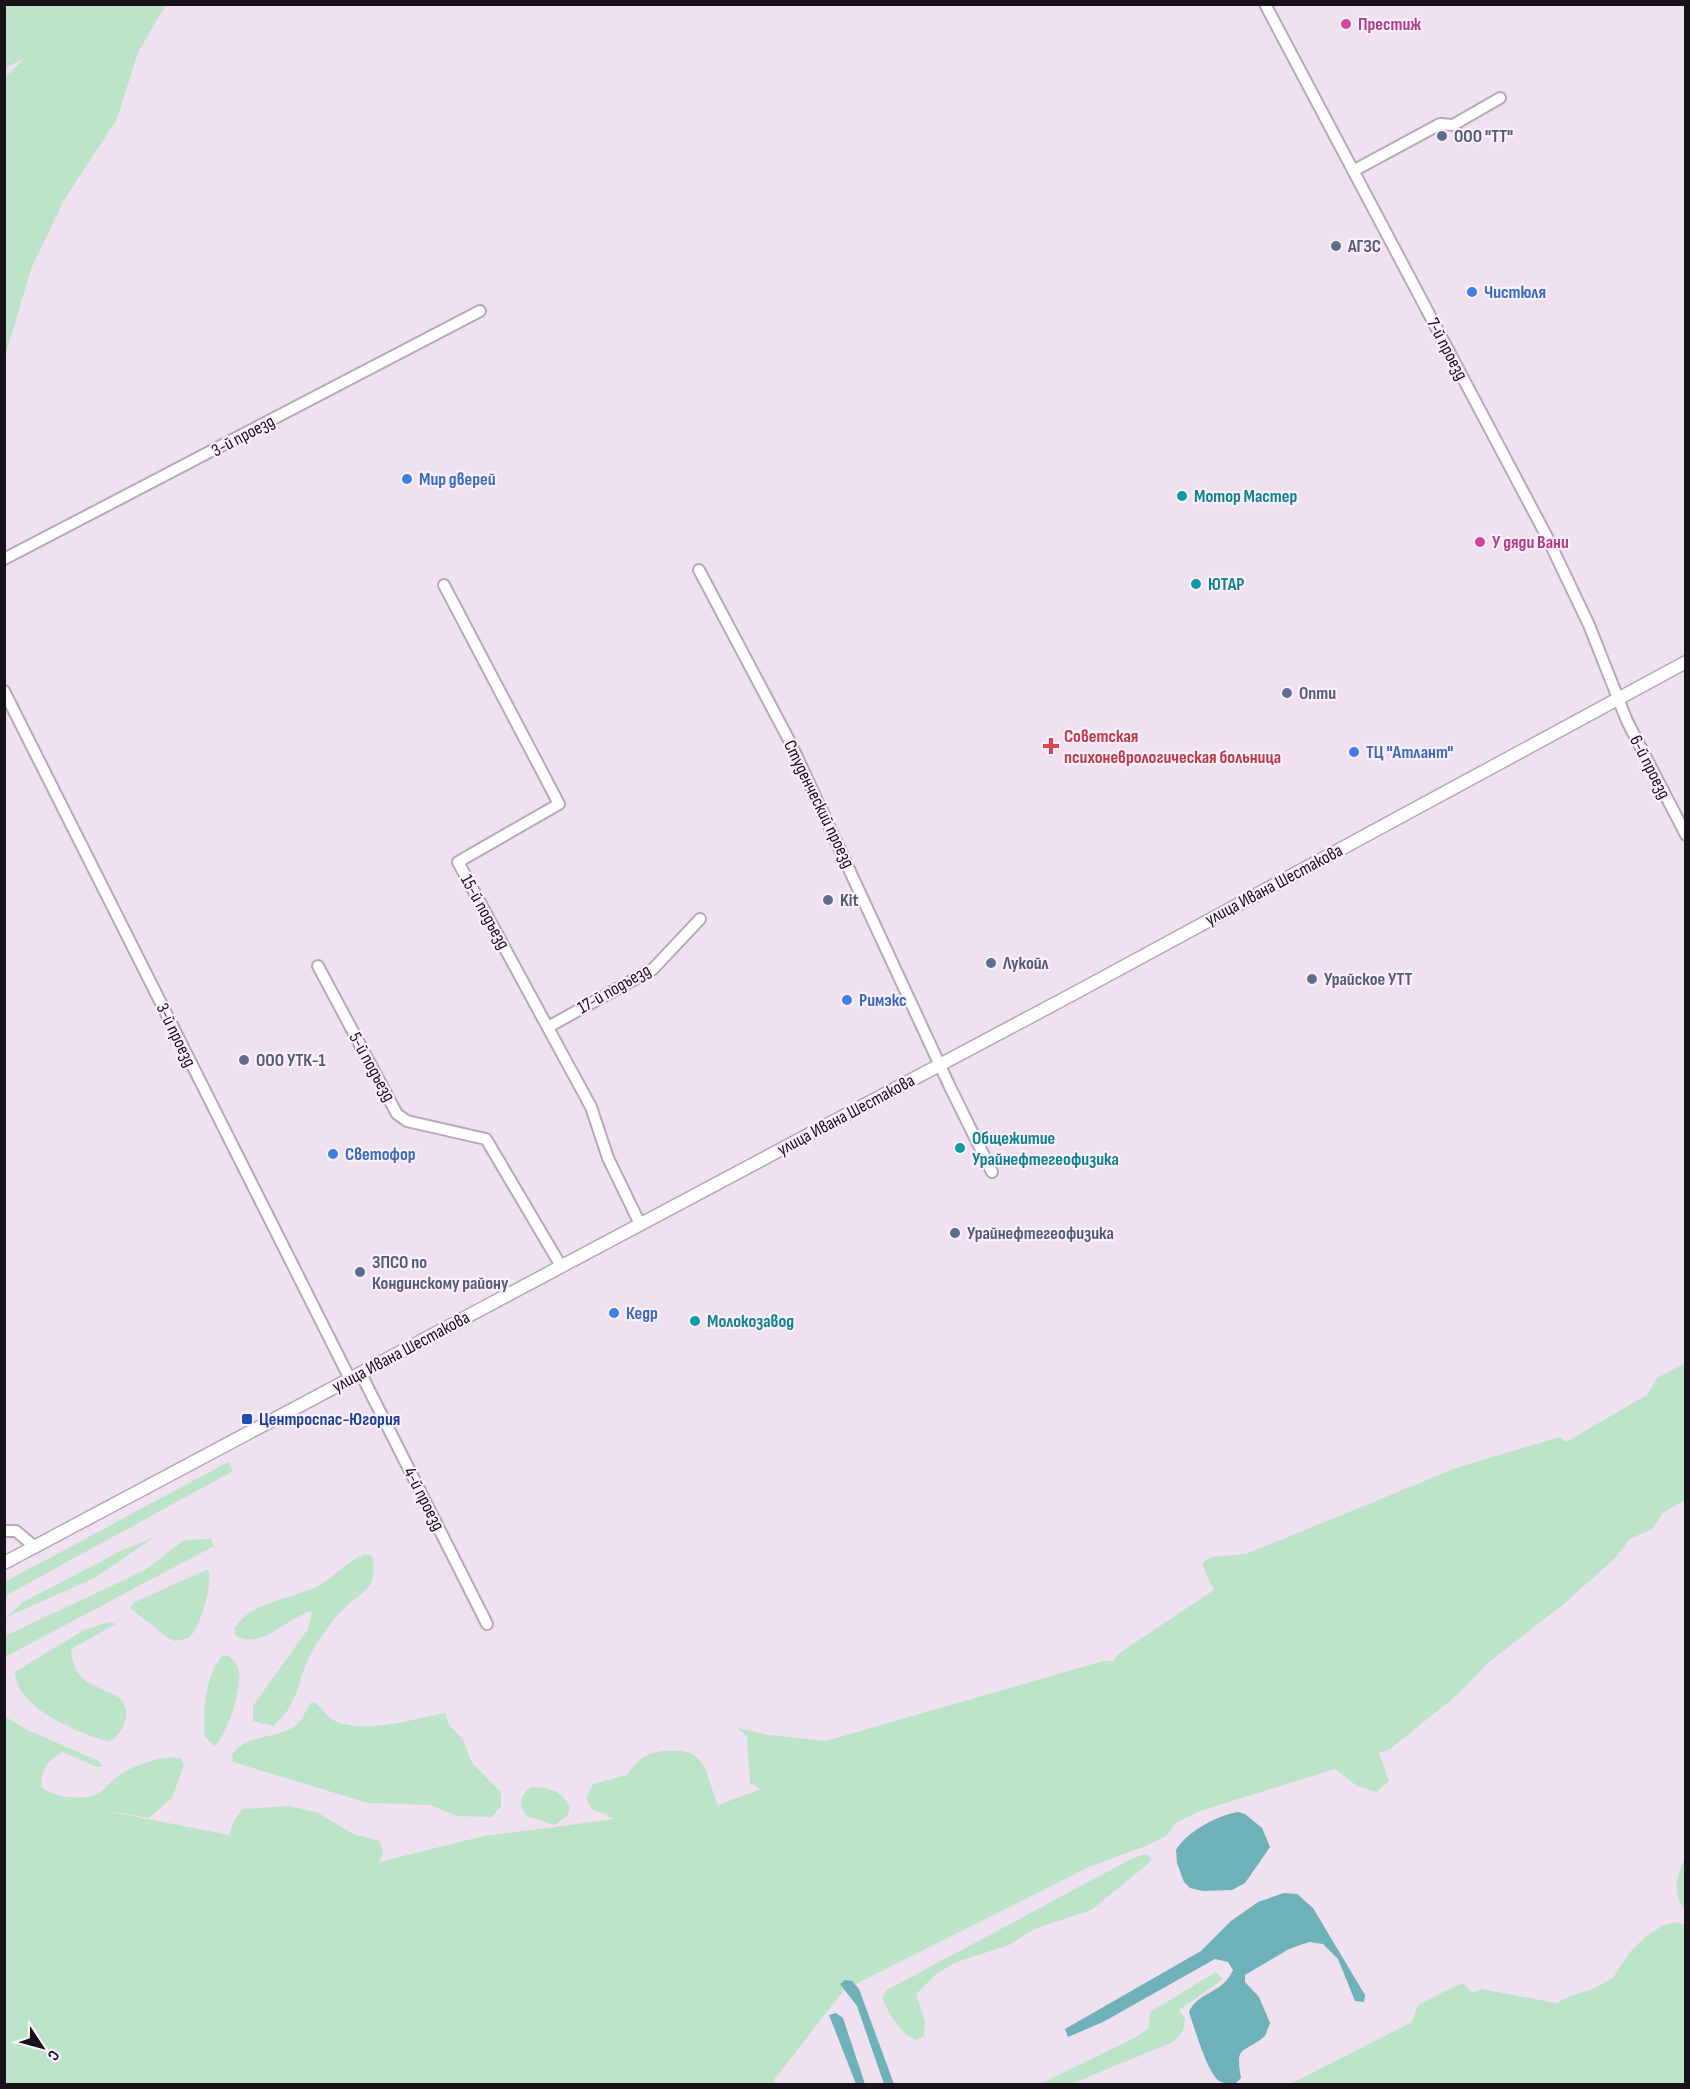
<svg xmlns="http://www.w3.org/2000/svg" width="1690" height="2089" viewBox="0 0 1690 2089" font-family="'Sofia Sans Condensed',sans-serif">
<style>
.green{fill:#bbe4c8}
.water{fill:#6eb1b8}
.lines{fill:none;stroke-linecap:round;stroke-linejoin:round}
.minor-casing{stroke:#b6a9b8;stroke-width:14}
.major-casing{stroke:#b6a9b8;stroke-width:15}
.minor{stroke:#fff;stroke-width:10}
.major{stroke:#fff;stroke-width:12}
.hotel-dot{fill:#d1479c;stroke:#fdefff;stroke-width:2}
.service-dot{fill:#5c6f8a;stroke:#fdefff;stroke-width:2}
.shop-dot{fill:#3f7fe0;stroke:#fdefff;stroke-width:2}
.culture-dot{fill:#0f9aa8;stroke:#fdefff;stroke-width:2}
.health-dot{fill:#e0444e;stroke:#fdefff;stroke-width:2}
.transit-dot{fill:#1a4fb4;stroke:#fdefff;stroke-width:2}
.labels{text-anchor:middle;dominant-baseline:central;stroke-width:4.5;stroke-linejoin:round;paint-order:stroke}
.hotel-label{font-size:18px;font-weight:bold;fill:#b23c85;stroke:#fdefff;text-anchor:start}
.service-label{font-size:18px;font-weight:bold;fill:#4e5e75;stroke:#fdefff;text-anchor:start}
.shop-label{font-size:18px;font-weight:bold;fill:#366cbe;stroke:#fdefff;text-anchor:start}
.street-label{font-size:18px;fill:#171217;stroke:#fdefff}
.culture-label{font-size:18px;font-weight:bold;fill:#0d838f;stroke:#fdefff;text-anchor:start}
.health-label{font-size:18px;font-weight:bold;fill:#be3a42;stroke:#fdefff;text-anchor:start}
.transit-label{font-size:18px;font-weight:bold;fill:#164399;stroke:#fdefff;text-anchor:start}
</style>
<rect width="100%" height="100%" fill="#f0e1f1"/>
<path class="green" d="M 5,4 L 166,5 L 138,52 L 117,119 L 64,200 L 31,269 L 5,357 L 5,77 L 25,58 L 5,68 Z
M 1685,1363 L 1685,1500 L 1663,1513 L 1652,1529 L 1630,1539 L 1614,1559 L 1565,1603 L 1489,1662 L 1456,1696 L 1390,1749 L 1379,1753 L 1389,1781 L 1377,1792 L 1357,1786 L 1335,1769 L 1200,1811 L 1177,1822 L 1166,1836 L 1146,1846 L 1091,1866 L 844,1990 L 774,2080 L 775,2084 L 5,2084 L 4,1716 L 27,1730 L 99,1761 L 103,1766 L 96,1767 L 63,1752 C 47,1760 40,1770 42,1788 C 55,1797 82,1801 97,1794 C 106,1790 110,1781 118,1776 C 134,1765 162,1755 181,1758 L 184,1765 L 172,1798 L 149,1818 L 86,1807 L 229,1835 L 234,1820 L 243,1809 L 288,1806 L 316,1812 L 353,1834 L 380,1841 L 383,1854 L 379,1862 L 484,1836 L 615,1819 L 592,1809 L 586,1798 L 593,1784 L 627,1775 C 637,1760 645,1753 664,1751 C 709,1746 704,1773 718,1805 L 761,1789 L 750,1783 L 747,1737 L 738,1728 L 769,1735 L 826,1741 L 1103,1661 L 1113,1661 L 1118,1654 L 1214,1590 L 1203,1566 L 1203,1562 L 1212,1557 L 1246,1554 L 1459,1467 L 1560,1437 L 1566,1442 L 1647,1395 L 1657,1378 Z
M 228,1462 L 233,1471 L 5,1596 L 5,1582 Z
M 156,1536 L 96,1577 L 5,1618 L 23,1602 L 119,1552 Z
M 211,1539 L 214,1546 L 5,1657 L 5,1636 L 145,1570 L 184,1540 Z
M 365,1554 L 372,1556 C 381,1590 356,1594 338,1615 C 330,1623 324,1633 318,1642 C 296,1671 304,1701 273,1726 L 253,1721 L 253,1706 L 308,1629 L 312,1611 C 287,1617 263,1650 236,1636 L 234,1629 C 253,1598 295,1601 323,1583 C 337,1574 349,1560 365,1554 Z
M 208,1569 C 214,1583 200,1628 189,1638 L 175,1641 L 168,1638 L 130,1608 L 135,1602 Z
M 109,1622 L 116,1624 L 71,1649 C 74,1685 94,1683 120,1698 C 133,1713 124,1731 110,1742 C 81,1734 15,1708 15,1672 L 84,1630 Z
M 223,1655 L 229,1656 C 234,1660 238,1665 239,1671 C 242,1690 227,1733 215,1746 L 205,1737 C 203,1712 205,1674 223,1655 Z
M 312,1702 C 322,1705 324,1715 333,1720 C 363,1735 414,1719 445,1713 L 449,1725 L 462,1738 L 472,1763 L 501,1792 L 501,1806 L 492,1817 L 457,1816 L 430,1805 L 368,1803 L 233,1762 L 232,1755 C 247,1733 277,1740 296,1725 C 304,1720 305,1709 312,1702 Z
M 531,1787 C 549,1787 564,1791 570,1809 L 567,1816 L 555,1825 L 527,1816 C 518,1805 519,1796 531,1787 Z
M 1146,1854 L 1152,1858 L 1148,1864 L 1091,1910 L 1034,1929 L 1009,1945 L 954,1963 L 936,1974 L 916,1994 L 925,2021 L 924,2036 L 917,2040 C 900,2035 889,2013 882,1998 L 887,1990 L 1133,1858 Z
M 1685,1858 L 1685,1910 C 1671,1894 1677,1875 1685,1858 Z
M 1677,1922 L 1685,1925 L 1685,2084 L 1290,2084 L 1412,2022 L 1418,2005 L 1457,1985 L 1464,1984 L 1473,1993 L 1481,1989 L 1556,2003 L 1573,1995 L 1593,1989 L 1613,1978 L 1629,1953 L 1644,1938 L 1663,1925 Z
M 1216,1972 L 1223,1979 L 1179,2010 L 1185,2018 L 1183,2031 L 1173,2042 L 1071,2084 L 1040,2084 L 1138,2036 L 1149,2027 L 1150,2012 Z"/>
<path class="water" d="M 1238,1812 L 1245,1814 L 1262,1828 L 1270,1847 L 1245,1883 L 1232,1890 L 1203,1891 L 1190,1888 L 1184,1882 L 1177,1863 L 1176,1850 C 1188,1831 1216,1816 1238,1812 Z
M 1284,1893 L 1297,1894 L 1313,1908 L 1365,1995 L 1364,2002 L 1355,2001 L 1338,1959 L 1323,1944 L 1309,1942 L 1289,1949 L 1245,1975 L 1245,1982 L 1259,1997 L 1270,2023 L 1265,2036 C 1242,2055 1235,2044 1241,2078 L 1236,2083 C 1232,2083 1225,2084 1221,2082 C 1208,2077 1194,2026 1189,2012 C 1197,1992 1224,1993 1233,1970 L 1228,1962 L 1215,1959 L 1103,2022 L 1068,2037 L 1065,2029 L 1201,1951 L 1231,1921 L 1258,1902 Z
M 845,1980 L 852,1981 L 859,1989 L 894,2084 L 884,2084 L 857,2006 L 840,1984 Z
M 836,2013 L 843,2018 L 865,2084 L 856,2084 L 829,2015 Z"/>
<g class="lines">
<defs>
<path id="minor" d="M 1265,4 L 1546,535 L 1589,625 L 1627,721 L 1686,835
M 1353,171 L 1440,124 L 1453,125 L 1500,98
M 4,559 L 480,311
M 699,570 L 790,742 L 950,1087 L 992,1172
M 444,585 L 559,804 L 458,862 L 591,1107 L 608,1158 L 640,1224
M 4,691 L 350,1379
M 318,966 L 397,1114 L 407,1121 L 486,1139 L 561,1266
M 548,1027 L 653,969 L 700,919
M 361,1374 L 487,1624
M 4,1531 L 16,1531 L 35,1547"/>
<path id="major" d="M 4,1563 L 1073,994 L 1686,662"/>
</defs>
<use href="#minor" class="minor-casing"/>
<use href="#major" class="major-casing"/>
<use href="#minor" class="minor"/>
<use href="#major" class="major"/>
</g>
<g class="hotel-dot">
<circle cx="1346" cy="24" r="6"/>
<circle cx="1480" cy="542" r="6"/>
</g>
<g class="service-dot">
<circle cx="1442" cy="136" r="6"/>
<circle cx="1336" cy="246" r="6"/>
<circle cx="1287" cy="693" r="6"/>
<circle cx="828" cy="900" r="6"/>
<circle cx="991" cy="963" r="6"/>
<circle cx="1312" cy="979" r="6"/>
<circle cx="244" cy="1060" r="6"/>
<circle cx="955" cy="1233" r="6"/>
<circle cx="360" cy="1272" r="6"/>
</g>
<g class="shop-dot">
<circle cx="1472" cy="292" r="6"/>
<circle cx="407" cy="479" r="6"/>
<circle cx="1354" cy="752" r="6"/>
<circle cx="847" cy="1000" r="6"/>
<circle cx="333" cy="1154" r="6"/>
<circle cx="614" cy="1313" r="6"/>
</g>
<g class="culture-dot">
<circle cx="1182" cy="496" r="6"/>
<circle cx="1196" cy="584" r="6"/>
<circle cx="960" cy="1148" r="6"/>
<circle cx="695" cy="1321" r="6"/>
</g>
<path class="health-dot" d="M1048 737h6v6h6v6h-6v6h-6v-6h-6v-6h6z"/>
<rect class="transit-dot" x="241" y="1413" width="12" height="12" rx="3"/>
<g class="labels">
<g class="hotel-label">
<text x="1358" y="24">Престиж</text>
<text x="1492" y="542">У дяди Вани</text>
</g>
<g class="service-label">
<text x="1454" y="136">ООО "ТТ"</text>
<text x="1348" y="246">АГЗС</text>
<text x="1299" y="693">Опти</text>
<text x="840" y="900">Kit</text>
<text x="1003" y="963">Лукойл</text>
<text x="1324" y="979">Урайское УТТ</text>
<text x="256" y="1060">ООО УТК-1</text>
<text x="967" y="1233">Урайнефтегеофизика</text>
<text x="372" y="1262">ЗПСО по<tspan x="372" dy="21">Кондинскому району</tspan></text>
</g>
<g class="shop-label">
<text x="1484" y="292">Чистюля</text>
<text x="419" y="479">Мир дверей</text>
<text x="1366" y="752">ТЦ "Атлант"</text>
<text x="859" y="1000">Римэкс</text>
<text x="345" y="1154">Светофор</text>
<text x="626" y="1313">Кедр</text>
</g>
<g class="street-label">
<text transform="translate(1447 349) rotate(62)">7-й проезд</text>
<text transform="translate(243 436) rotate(-28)">3-й проезд</text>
<text transform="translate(1650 767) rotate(63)">6-й проезд</text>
<text transform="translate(819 804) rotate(64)">Студенческий проезд</text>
<text transform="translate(1274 885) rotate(-28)">улица Ивана Шестакова</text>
<text transform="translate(485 912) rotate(61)">15-й подъезд</text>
<text transform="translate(614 989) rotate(-30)">17-й подъезд</text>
<text transform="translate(176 1035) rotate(64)">3-й проезд</text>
<text transform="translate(372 1067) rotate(61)">5-й подъезд</text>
<text transform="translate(846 1115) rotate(-28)">улица Ивана Шестакова</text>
<text transform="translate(401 1352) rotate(-28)">улица Ивана Шестакова</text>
<text transform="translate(424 1499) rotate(63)">4-й проезд</text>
</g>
<g class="culture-label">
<text x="1194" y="496">Мотор Мастер</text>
<text x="1208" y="584">ЮТАР</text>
<text x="972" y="1138">Общежитие<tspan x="972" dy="21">Урайнефтегеофизика</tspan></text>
<text x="707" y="1321">Молокозавод</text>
</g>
<g class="health-label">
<text x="1064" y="736">Советская<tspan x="1064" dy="21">психоневрологическая больница</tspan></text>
</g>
<g class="transit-label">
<text x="259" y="1419">Центроспас-Югория</text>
</g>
</g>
<rect width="1690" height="2089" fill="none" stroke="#171217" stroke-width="12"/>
<g transform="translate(42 2047) rotate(126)" stroke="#fdefff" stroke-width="4.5" paint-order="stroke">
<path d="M0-4.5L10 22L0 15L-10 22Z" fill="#171217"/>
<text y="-9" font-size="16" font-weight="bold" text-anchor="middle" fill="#171217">С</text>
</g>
</svg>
